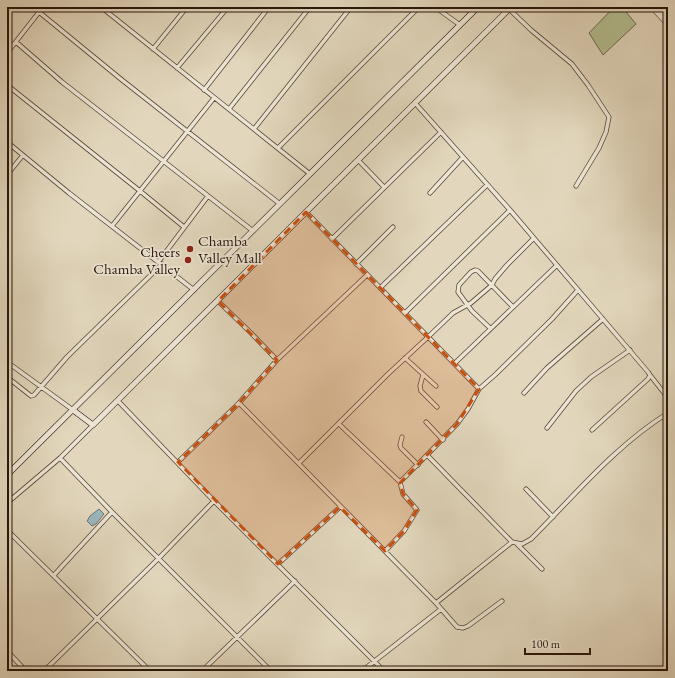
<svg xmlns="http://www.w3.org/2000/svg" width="675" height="678" viewBox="0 0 675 678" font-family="'EB Garamond',serif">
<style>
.green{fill:#b4be90;stroke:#6e6a4d}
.water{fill:#9bb6bd;stroke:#6d7675}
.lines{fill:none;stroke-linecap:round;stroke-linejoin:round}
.street-casing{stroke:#564637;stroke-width:5}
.secondary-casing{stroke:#28150a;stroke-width:6}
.street{stroke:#ece5d4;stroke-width:3.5}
.secondary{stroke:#ece5d4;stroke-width:5}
.marked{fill:#cb4f0c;fill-opacity:0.2;stroke:#cb4f0c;stroke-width:3;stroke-dasharray:8 5;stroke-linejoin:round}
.poi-dot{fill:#8f2418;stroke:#ece5d4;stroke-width:1.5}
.labels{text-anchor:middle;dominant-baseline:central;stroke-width:3.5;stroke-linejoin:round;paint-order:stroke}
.poi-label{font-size:15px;fill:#28150a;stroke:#ece5d4;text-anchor:start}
</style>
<rect width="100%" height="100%" fill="#e2d7bd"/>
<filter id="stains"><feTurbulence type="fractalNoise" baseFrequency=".005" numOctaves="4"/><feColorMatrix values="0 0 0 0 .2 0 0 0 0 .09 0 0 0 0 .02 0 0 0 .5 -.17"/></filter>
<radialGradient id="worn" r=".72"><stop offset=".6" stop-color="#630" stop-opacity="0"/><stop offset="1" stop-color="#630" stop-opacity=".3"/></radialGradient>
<path class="green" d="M 614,7 L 622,7 L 636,24 L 603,55 L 589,33 Z"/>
<path class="water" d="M 99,509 L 104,514 L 96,524 L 92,526 L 87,521 L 90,516 Z"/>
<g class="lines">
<defs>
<path id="street" d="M 101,7 L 310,174
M 435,7 L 460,25
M 509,9 L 531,30 L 572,64 L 588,85 L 609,117 L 606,132 L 599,148 L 576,186
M 39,12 L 122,80 L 280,204
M 16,42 L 62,82 L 253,231
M 153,49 L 187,7
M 7,53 L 43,7
M 177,68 L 228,7
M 7,85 L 140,191 L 184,227
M 204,90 L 269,7
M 415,103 L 510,210 L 648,372 L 650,375 L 648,379 L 592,430
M 229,109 L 310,7
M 254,129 L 351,7
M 7,142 L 69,193 L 194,290
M 278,148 L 419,7
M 358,160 L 384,187
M 7,175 L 23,155
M 430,193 L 463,157
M 306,212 L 479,389
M 112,226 L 214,98
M 332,239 L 441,132
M 159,261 L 208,196
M 356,264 L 393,227
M 380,288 L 487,185
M 218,301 L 250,332 L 277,360
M 405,313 L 510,210
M 490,328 L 472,311 L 458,292 L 459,285 L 471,272 L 475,270 L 478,271 L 513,307
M 405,358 L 436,386
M 7,362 L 73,410
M 455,363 L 556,266
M 423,375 L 420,386 L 421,391 L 437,407
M 650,375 L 668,398
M 7,377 L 31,396 L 34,395 L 67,357 L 162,264
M 524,393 L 547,368 L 603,319
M 118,401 L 214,501 L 384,671
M 239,403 L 436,603 L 457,627 L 463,628 L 468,626 L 502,601
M 426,422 L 443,440
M 339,424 L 400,482 L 403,494 L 417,510 L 404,531 L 385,551
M 547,428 L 576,391 L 591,377 L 630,350
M 402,437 L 400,445 L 401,448 L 418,465
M 427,455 L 457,424 L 468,409 L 479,389 L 496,374 L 552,319 L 578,290
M 60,458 L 112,512 L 271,671
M 178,462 L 239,403 L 277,360 L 367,275
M 299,463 L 388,374 L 428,337 L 453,313 L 471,303 L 492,285 L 495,279 L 507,265 L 533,239
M 400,482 L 427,455 L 512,542 L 522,544 L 531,539 C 575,495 615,446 668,413
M 526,489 L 553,517
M 7,503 L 60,458 L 93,425
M 7,530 L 150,671
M 517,544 L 542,569
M 278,564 L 340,507
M 54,575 L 112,512
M 436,603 L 512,542
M 7,651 L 26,671
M 44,671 L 159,558 L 214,501
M 202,671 L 295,581
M 362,671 L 441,609"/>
<path id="secondary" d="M 652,7 L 668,24
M 658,7 L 668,18
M 73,410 L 93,425 L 511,7
M 7,475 L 478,7"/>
</defs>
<use href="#street" class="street-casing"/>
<use href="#secondary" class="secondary-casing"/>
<use href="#street" class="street"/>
<use href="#secondary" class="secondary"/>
</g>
<path class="marked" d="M 306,212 L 479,389 L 457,424 L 400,483 L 403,494 L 417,510 L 404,531 L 385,551 L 340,507 L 278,564 L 178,462 L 239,403 L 277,360 L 218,301 Z"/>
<g class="poi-dot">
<circle cx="190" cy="249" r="4"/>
<circle cx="188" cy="260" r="4"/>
</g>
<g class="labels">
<g class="poi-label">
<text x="198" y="240">Chamba<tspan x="198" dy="17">Valley Mall</tspan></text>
<text x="180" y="251" text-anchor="end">Cheers<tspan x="180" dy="17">Chamba Valley</tspan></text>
</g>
</g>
<rect width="675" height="678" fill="none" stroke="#e2d7bd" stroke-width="24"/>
<rect x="8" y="8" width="659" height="662" fill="none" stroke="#28150a" stroke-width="2"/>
<rect x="12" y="12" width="651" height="654" fill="none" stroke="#28150a"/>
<path d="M525 648v6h65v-6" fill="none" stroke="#28150a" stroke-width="2"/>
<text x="531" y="648" font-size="12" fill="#28150a" stroke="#ece5d4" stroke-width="3" paint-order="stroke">100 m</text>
<rect width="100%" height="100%" filter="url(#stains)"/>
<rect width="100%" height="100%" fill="url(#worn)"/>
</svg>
